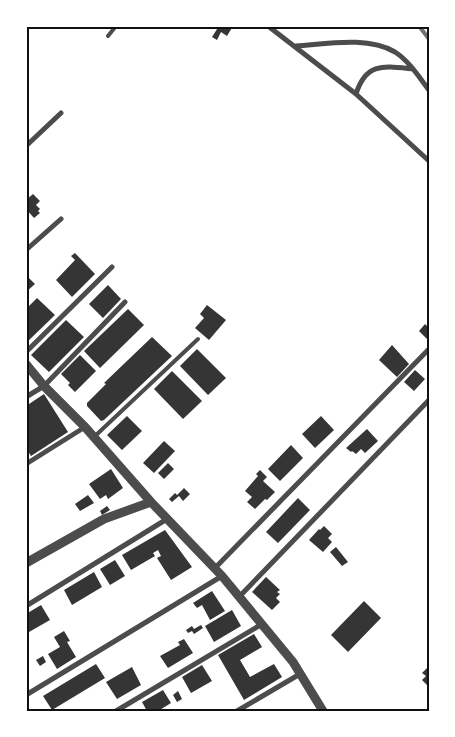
<svg xmlns="http://www.w3.org/2000/svg" width="455" height="737" viewBox="0 0 455 737" font-family="'Golos Text',sans-serif">
<style>
.building{fill:#353535}
.lines{fill:none;stroke-linecap:round;stroke-linejoin:round}
.service{stroke:#4c4c4c;stroke-width:4}
.minor{stroke:#4c4c4c;stroke-width:5}
.tertiary{stroke:#4c4c4c;stroke-width:9}
.rail{stroke:#707070;stroke-width:4}
.neatline{fill:none;stroke:#111;stroke-width:2}
</style>
<rect width="100%" height="100%" fill="#fff"/>
<path class="building" d="M 219,26 L 233,26 L 227,36 L 221,32 L 217,40 L 212,37 Z
M 33,194 L 40,201 L 36,205 L 40,209 L 38,211 L 40,213 L 34,218 L 26,209 L 26,200 Z
M 75,253 L 95,274 L 72,297 L 56,280 L 75,260 L 71,256 Z
M 26,275 L 35,284 L 26,292 Z
M 108,285 L 121,299 L 103,318 L 89,304 Z
M 37,298 L 55,315 L 26,343 L 26,309 Z
M 207,305 L 226,320 L 209,340 L 195,328 L 204,318 L 200,314 Z
M 128,309 L 144,325 L 100,368 L 84,351 Z
M 66,320 L 84,337 L 49,372 L 31,355 Z
M 425,324 L 429,328 L 429,341 L 419,331 Z
M 152,337 L 172,356 L 104,420 L 101,421 L 87,406 L 87,403 L 106,384 L 104,383 Z
M 392,345 L 409,364 L 397,377 L 379,360 Z
M 197,349 L 226,378 L 208,395 L 180,366 Z
M 80,355 L 96,371 L 75,392 L 68,385 L 70,383 L 61,374 Z
M 415,370 L 425,379 L 414,391 L 404,382 Z
M 172,371 L 202,401 L 183,419 L 154,389 Z
M 44,394 L 68,432 L 31,456 L 26,448 L 26,406 Z
M 127,416 L 142,431 L 122,450 L 107,435 Z
M 321,416 L 334,430 L 315,448 L 302,434 Z
M 367,429 L 378,441 L 365,453 L 361,449 L 356,454 L 352,451 L 351,452 L 346,448 Z
M 164,441 L 175,451 L 154,473 L 143,463 Z
M 291,445 L 303,458 L 280,481 L 268,469 Z
M 168,463 L 174,469 L 164,479 L 158,473 Z
M 111,469 L 123,488 L 108,499 L 106,495 L 100,499 L 89,484 Z
M 260,470 L 267,477 L 263,481 L 275,492 L 267,500 L 265,499 L 255,509 L 247,502 L 252,497 L 245,491 L 258,476 L 256,474 Z
M 184,488 L 190,494 L 183,501 L 179,496 L 172,502 L 169,499 L 175,493 L 177,495 Z
M 88,495 L 94,503 L 80,511 L 75,504 Z
M 298,498 L 310,510 L 278,543 L 266,532 Z
M 107,506 L 110,510 L 102,515 L 100,511 Z
M 324,526 L 332,534 L 328,538 L 332,542 L 323,552 L 309,540 L 319,529 L 320,530 Z
M 165,530 L 192,567 L 171,580 L 157,558 L 161,556 L 158,550 L 153,553 L 155,556 L 131,570 L 122,555 Z
M 336,547 L 348,562 L 342,566 L 330,552 Z
M 115,560 L 125,576 L 110,585 L 100,569 Z
M 94,572 L 102,587 L 72,605 L 64,590 Z
M 266,577 L 280,590 L 277,592 L 280,594 L 276,598 L 280,602 L 272,610 L 252,592 Z
M 212,591 L 225,611 L 210,620 L 202,605 L 197,608 L 193,603 Z
M 364,601 L 381,618 L 348,652 L 331,635 Z
M 41,605 L 50,620 L 29,632 L 26,626 L 26,614 Z
M 232,610 L 241,626 L 214,642 L 205,626 Z
M 201,625 L 203,628 L 194,634 L 192,631 L 188,633 L 186,630 L 192,626 L 194,629 Z
M 64,631 L 70,641 L 67,642 L 76,657 L 57,669 L 48,654 L 60,647 L 54,637 Z
M 254,634 L 262,647 L 240,660 L 250,677 L 274,664 L 282,677 L 244,700 L 218,655 Z
M 184,639 L 193,653 L 168,668 L 160,656 L 180,645 L 178,642 Z
M 43,656 L 46,662 L 40,666 L 36,660 Z
M 96,664 L 105,678 L 52,710 L 43,696 Z
M 202,665 L 212,681 L 191,693 L 182,677 Z
M 429,666 L 429,687 L 422,680 L 426,676 L 422,673 Z
M 132,667 L 141,685 L 117,699 L 106,682 Z
M 163,690 L 171,703 L 158,711 L 147,711 L 142,702 Z
M 178,691 L 182,699 L 177,702 L 173,695 Z"/>
<g class="lines">
<path class="service" d="M 108,36 L 116,26
M 94,437 L 198,339"/>
<path class="minor" d="M 268,26 L 356,94 L 429,161
M 296,46 C 327,44 367,36 395,52 C 409,61 419,77 429,90
M 356,94 C 366,62 384,66 413,69
M 26,146 L 61,113
M 26,250 L 61,219
M 26,352 L 112,267
M 26,397 L 44,386 L 125,302
M 26,464 L 85,427
M 215,568 L 429,349
M 239,597 L 429,400
M 26,606 L 167,519
M 26,695 L 222,576
M 116,711 L 262,624
M 237,711 L 300,674"/>
<path class="tertiary" d="M 26,364 L 44,386 L 85,427 L 151,502 L 222,576 L 293,662 L 323,711
M 26,563 L 104,519 L 151,502"/>
<path class="rail" d="M 419,26 L 429,39"/>
</g>
<rect width="455" height="737" fill="none" stroke="#ffffff" stroke-width="55"/>
<rect x="28" y="28" width="400" height="682" class="neatline"/>
</svg>
